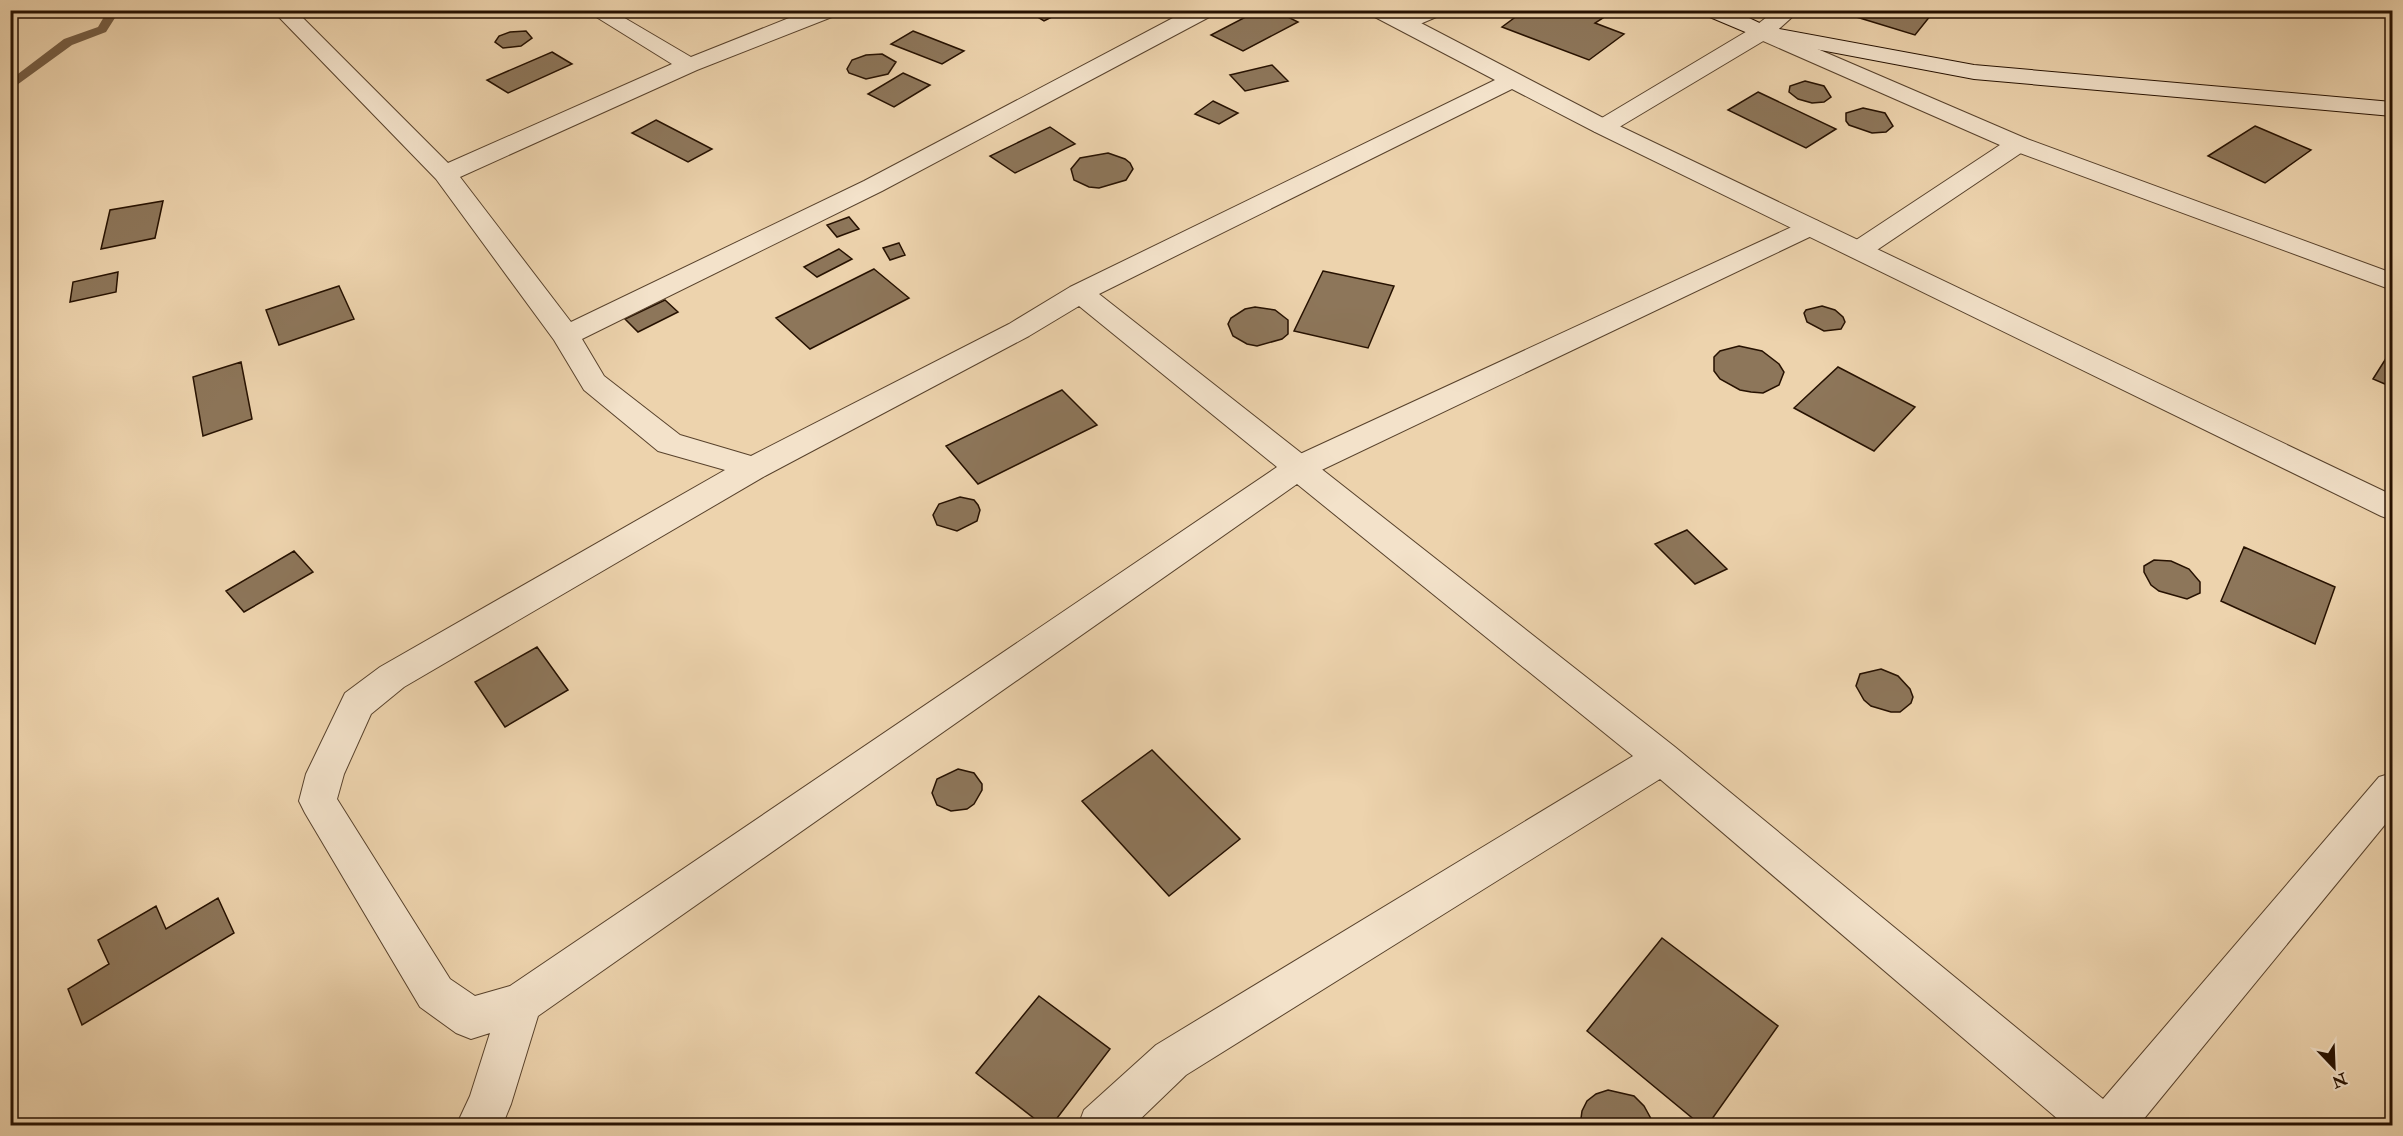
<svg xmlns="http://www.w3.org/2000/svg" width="2403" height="1136" viewBox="0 0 2403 1136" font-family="'IM FELL Double Pica',serif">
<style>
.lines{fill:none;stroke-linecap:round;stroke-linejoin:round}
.stream{fill:#755e45;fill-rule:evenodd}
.building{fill:#8d765a;stroke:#261101;stroke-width:1.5}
.lane-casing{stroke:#58422c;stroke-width:2}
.street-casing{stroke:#58422c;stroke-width:2}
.secondary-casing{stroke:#261101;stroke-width:2}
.lane{fill:#f3e2ca;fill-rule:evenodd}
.street{fill:#f3e2ca;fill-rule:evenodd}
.secondary{fill:#f3e2ca;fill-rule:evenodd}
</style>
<rect width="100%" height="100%" fill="#edd3ad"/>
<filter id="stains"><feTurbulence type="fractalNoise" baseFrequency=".00333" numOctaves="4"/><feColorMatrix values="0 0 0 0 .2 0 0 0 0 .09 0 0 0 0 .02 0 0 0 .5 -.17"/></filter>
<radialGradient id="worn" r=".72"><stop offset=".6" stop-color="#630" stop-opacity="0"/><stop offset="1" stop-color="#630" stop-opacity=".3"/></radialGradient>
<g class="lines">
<path class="stream" d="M 108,10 L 120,10 L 106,32 L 72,45 L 10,90 L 10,80 L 64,39 L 98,27 Z"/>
</g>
<path class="building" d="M 1026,10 L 1066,10 L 1044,21 Z
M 1259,10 L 1274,10 L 1298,22 L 1243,51 L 1211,35 Z
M 1525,10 L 1583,10 L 1603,18 L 1595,23 L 1624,34 L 1589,60 L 1502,27 Z
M 1854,10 L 1935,10 L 1915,35 L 1850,15 Z
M 526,31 L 532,38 L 521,46 L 503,48 L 495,42 L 499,36 L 510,32 Z
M 913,31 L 964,51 L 942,64 L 891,44 Z
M 552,52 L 572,64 L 508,93 L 487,80 Z
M 882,54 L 896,62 L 888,74 L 866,79 L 849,73 L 847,69 L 852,60 L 866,55 Z
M 1272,65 L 1288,81 L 1245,91 L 1230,75 Z
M 903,73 L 930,85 L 894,107 L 868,94 Z
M 1805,81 L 1824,86 L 1831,97 L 1824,102 L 1812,103 L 1798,99 L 1789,92 L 1790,86 Z
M 1758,92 L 1836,129 L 1806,148 L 1728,110 Z
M 1213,101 L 1238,113 L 1219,124 L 1195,114 Z
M 1863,108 L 1885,113 L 1893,126 L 1886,132 L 1872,133 L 1849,125 L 1846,121 L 1846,113 Z
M 656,120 L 712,149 L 688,162 L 632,133 Z
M 2255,126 L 2311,150 L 2265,183 L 2208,156 Z
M 1050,127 L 1075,144 L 1015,173 L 990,156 Z
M 1108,153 L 1125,159 L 1130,163 L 1133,169 L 1126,180 L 1099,188 L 1089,187 L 1074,180 L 1071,169 L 1080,158 Z
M 163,201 L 155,238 L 101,249 L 110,210 Z
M 849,217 L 859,229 L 837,237 L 827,225 Z
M 899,243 L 905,255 L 890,260 L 883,248 Z
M 839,249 L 852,259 L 817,277 L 804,267 Z
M 874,269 L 909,298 L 810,349 L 776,318 Z
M 1323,271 L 1394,286 L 1368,348 L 1294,331 Z
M 118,272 L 116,292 L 70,302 L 73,282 Z
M 339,286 L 354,319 L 279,345 L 266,310 Z
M 665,300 L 678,312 L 638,332 L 625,319 Z
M 1822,306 L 1835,310 L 1843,317 L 1845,322 L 1841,329 L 1824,331 L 1807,322 L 1804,313 L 1806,310 Z
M 1255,307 L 1275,310 L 1288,320 L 1288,334 L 1282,339 L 1257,346 L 1247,344 L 1233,336 L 1228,324 L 1231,318 L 1245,309 Z
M 1739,346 L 1762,351 L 1779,364 L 1784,372 L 1779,385 L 1763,393 L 1751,392 L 1740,390 L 1720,379 L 1714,371 L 1714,357 L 1720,351 Z
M 2390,352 L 2392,353 L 2392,387 L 2373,379 Z
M 241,362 L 252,419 L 203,436 L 193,377 Z
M 1838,367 L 1915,407 L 1874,451 L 1794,408 Z
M 1062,390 L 1097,425 L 978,484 L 946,446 Z
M 960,497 L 974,500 L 978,505 L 980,510 L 977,521 L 957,531 L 937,525 L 933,515 L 939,504 Z
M 1687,530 L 1727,569 L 1695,584 L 1655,544 Z
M 2244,547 L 2335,587 L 2315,644 L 2221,601 Z
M 294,551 L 313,572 L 244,612 L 226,591 Z
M 2154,560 L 2171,561 L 2189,569 L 2200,582 L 2200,593 L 2187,599 L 2159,591 L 2151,585 L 2144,572 L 2144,566 Z
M 537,647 L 568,690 L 505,727 L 475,682 Z
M 1881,669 L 1898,676 L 1910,689 L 1913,697 L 1911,703 L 1900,712 L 1891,712 L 1871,706 L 1864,700 L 1856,686 L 1860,674 Z
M 1152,750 L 1240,839 L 1169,896 L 1082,801 Z
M 958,769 L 974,773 L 982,784 L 982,790 L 974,804 L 967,809 L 951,811 L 937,805 L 932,793 L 937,779 Z
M 218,898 L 234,933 L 82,1025 L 68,989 L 109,964 L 98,940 L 156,906 L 166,929 Z
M 1662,938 L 1778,1026 L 1707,1126 L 1702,1126 L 1587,1031 Z
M 1039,996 L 1110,1049 L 1051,1126 L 1044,1126 L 976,1073 Z
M 1608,1090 L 1634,1096 L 1644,1106 L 1655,1126 L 1580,1126 L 1582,1111 L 1587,1101 L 1596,1094 Z"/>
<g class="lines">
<defs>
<path id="lane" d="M 1414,10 L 1443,10 L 1441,15 L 1413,27 L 1397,27 L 1394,22 L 1397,17 Z
M 1776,10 L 1800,10 L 1770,37 L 1611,132 L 1595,132 L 1591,127 L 1595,122 L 1754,27 Z
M 2018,137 L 2027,139 L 2030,144 L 2027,149 L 1868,256 L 1859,258 L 1850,256 L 1846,250 L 1850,244 L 2009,139 Z
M 1809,219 L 1818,221 L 1822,227 L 1818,233 L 1309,476 L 1298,479 L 1287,476 L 1283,468 L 1287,460 Z"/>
<path id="street" d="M 272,10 L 295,10 L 448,163 L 672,64 L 585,10 L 611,10 L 691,57 L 809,10 L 839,10 L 837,15 L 697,70 L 460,177 L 571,322 L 864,181 L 1188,10 L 1215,10 L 1213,15 L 882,191 L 582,339 L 604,376 L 680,435 L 751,456 L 1009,324 L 1070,287 L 1495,80 L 1371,15 L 1369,10 L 1396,10 L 1611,122 L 2392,495 L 2392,520 L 2381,516 L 1595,132 L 1512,89 L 1099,294 L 1675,747 L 2103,1099 L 2379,777 L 2392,773 L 2392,816 L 2138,1126 L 2066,1126 L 1660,779 L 1186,1075 L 1133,1126 L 1078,1126 L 1084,1110 L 1156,1045 L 1633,756 L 1297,484 L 538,1016 L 511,1104 L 502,1126 L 456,1126 L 470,1096 L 490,1033 L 471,1039 L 456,1033 L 420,1007 L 305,813 L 299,801 L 306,774 L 345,693 L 380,667 L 725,470 L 658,451 L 584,390 L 554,340 L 436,179 ZM 1079,306 L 1277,467 L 510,986 L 475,996 L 450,979 L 337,799 L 344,774 L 371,714 L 404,687 L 765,476 L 1029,336 Z
M 1762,25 L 2027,139 L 2392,273 L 2392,290 L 2009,149 L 1754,37 L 1751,32 L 1754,27 Z"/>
<path id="secondary" d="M 1703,10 L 1732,10 L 1768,27 L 1974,65 L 2392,102 L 2392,116 L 1974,79 L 1762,39 L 1705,15 Z"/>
</defs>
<use href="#lane" class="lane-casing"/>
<use href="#street" class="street-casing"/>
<use href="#secondary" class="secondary-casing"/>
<use href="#lane" class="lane"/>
<use href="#street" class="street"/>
<use href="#secondary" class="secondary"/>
</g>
<rect width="2403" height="1136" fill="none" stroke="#edd3ad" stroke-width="36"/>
<rect x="12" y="12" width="2379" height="1112" fill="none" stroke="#261101" stroke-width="3"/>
<rect x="18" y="18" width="2367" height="1100" fill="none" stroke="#261101" stroke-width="1.5"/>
<g transform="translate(2334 1067) rotate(157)" stroke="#f3e2ca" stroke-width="4.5" paint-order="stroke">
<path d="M0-4.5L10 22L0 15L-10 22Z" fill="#261101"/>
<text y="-9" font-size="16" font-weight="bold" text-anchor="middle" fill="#261101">N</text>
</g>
<rect width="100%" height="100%" filter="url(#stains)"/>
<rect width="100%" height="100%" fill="url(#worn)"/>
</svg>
